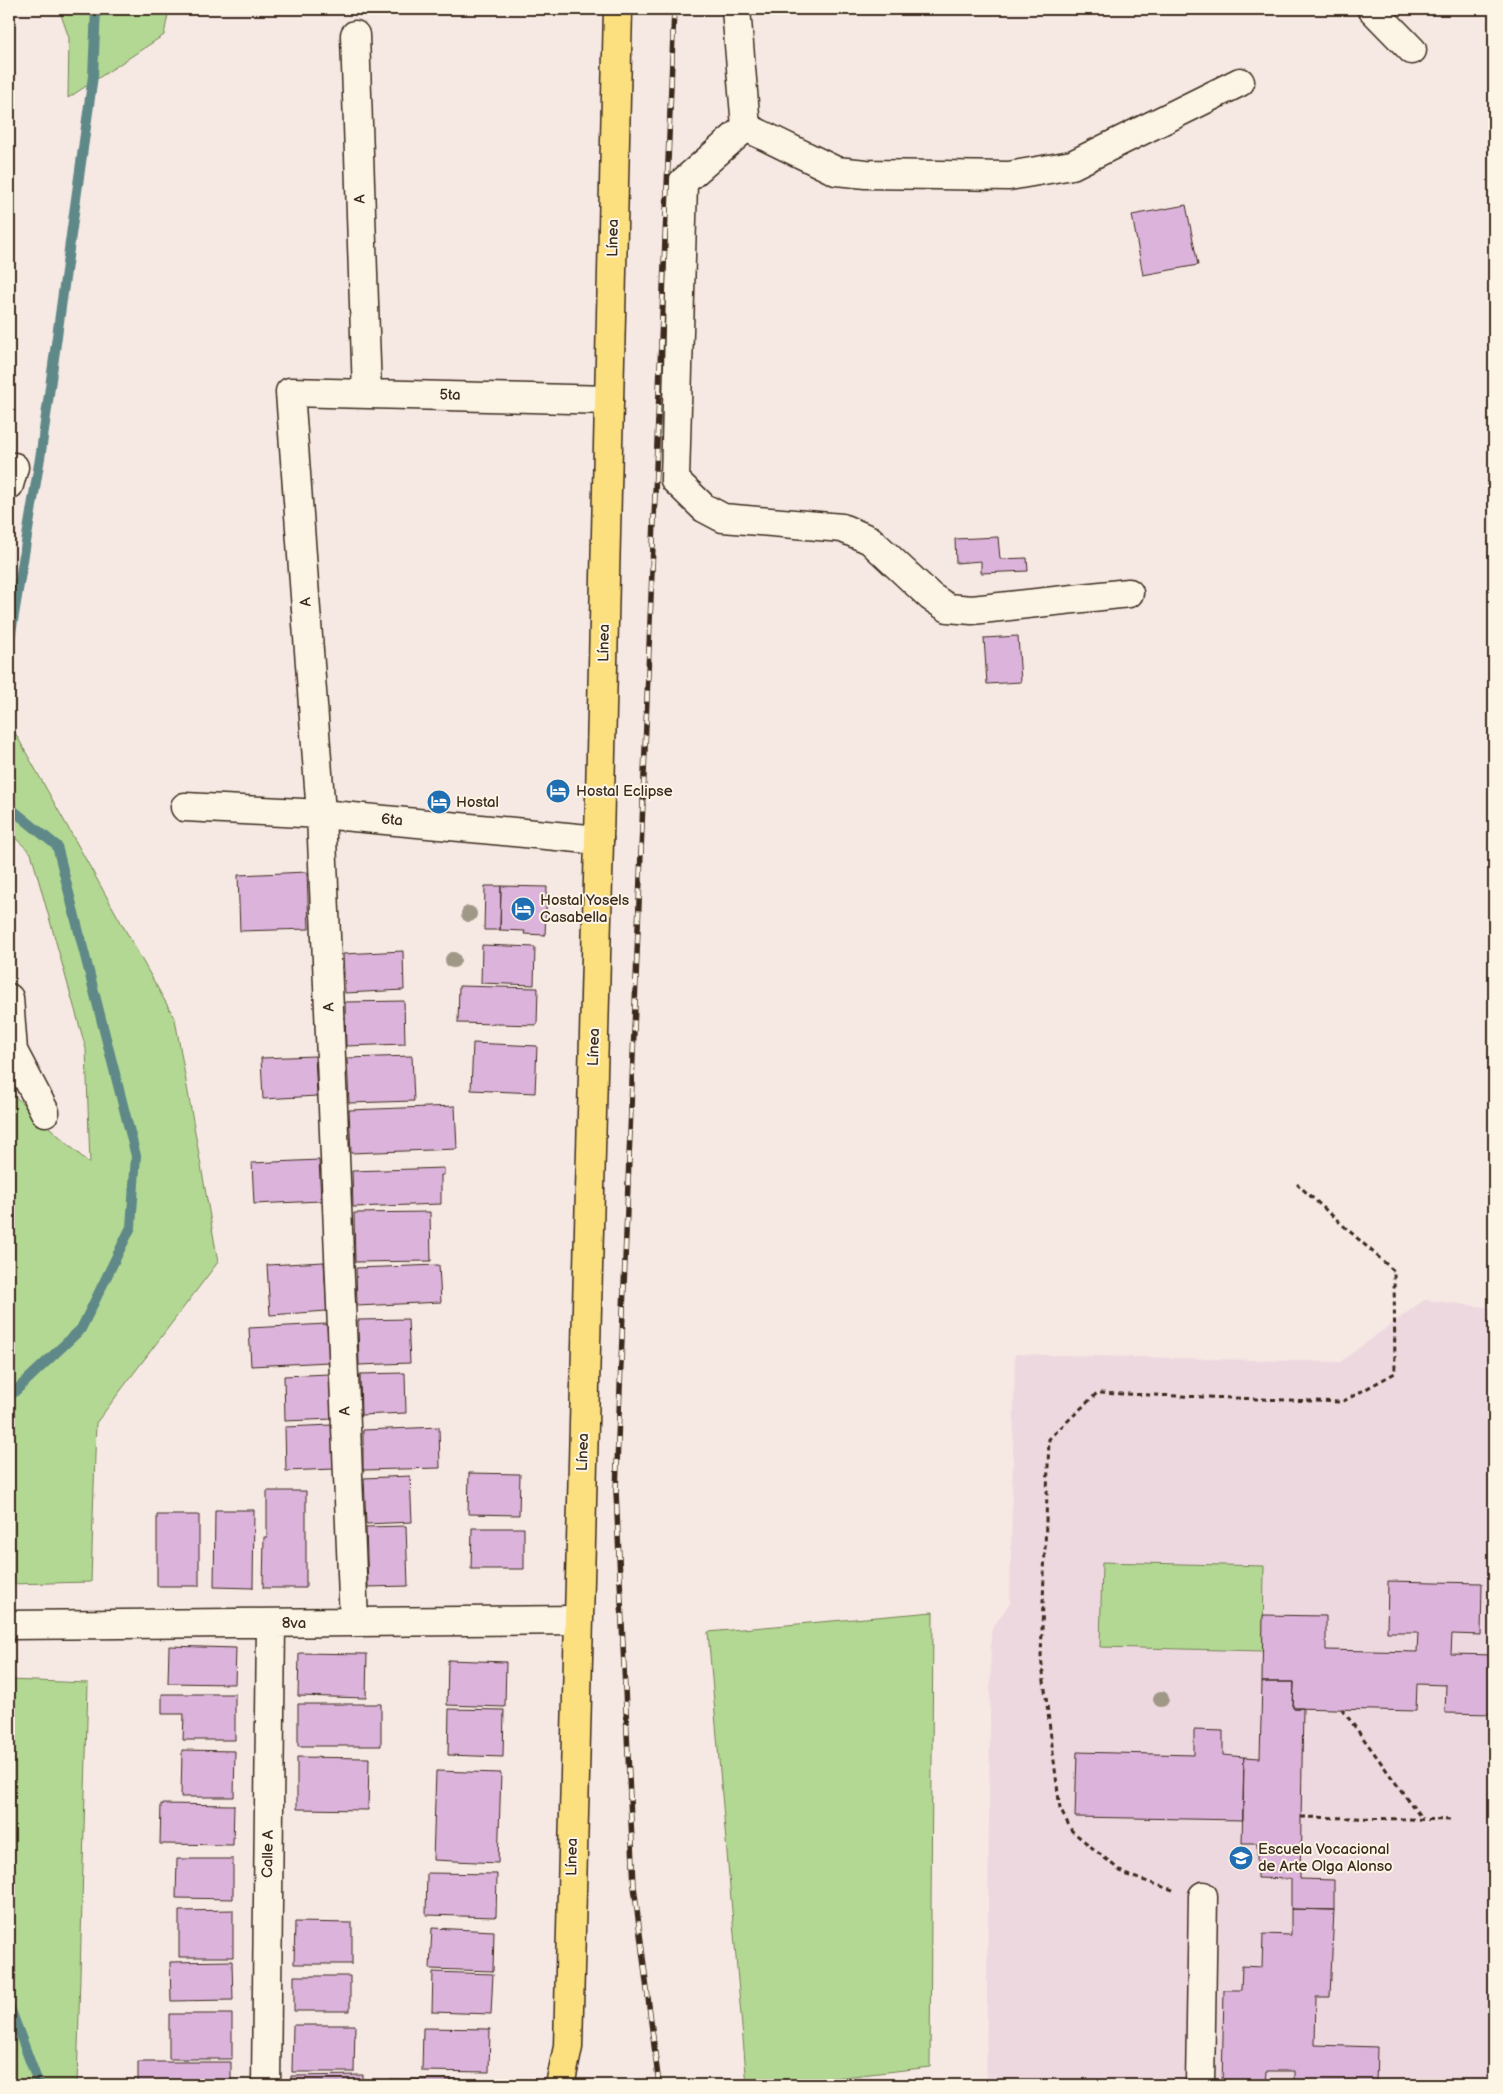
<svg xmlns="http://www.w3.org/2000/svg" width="1503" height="2094" viewBox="0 0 1503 2094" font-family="'Balsamiq Sans',sans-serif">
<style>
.built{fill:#eed8e0}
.green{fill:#b3d893;stroke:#778158}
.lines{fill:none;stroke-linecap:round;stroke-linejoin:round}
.stream{stroke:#5f8988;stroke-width:10}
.building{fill:#dcb3da;stroke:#3b2a1e}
.minor-casing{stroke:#3b2a1e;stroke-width:31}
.major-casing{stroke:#3b2a1e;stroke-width:31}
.path{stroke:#3b2a1e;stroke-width:3;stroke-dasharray:5 4;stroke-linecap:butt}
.minor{stroke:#fcf5e5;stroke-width:28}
.major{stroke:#fce080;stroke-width:28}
.rail-casing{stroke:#3b2a1e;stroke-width:5.5}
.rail{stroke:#fcf5e5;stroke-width:4;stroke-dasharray:11;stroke-linecap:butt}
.tree{fill:#a09887}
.labels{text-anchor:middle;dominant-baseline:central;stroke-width:4;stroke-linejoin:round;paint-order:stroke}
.street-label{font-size:15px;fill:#3b2a1e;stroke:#fcf5e5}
.poi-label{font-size:15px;fill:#3b2a1e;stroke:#fcf5e5;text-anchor:start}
</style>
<rect width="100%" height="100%" fill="#f6e8e3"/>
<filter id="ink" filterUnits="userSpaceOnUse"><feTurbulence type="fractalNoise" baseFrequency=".02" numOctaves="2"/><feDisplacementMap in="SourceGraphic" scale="10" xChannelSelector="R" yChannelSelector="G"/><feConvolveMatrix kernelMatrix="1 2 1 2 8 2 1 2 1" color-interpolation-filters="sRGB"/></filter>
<g filter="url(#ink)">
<path class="built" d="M 1424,1300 L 1494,1308 L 1494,2085 L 986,2085 L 991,1630 L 1010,1603 L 1015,1354 L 1340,1362 Z"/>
<path class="green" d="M 59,9 L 169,9 L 164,35 L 68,98 L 69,38 Z
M 14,731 L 175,1019 L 218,1262 L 96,1423 L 91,1582 L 9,1584 L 9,1091 L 90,1164 L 86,1049 L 31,853 L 9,832 L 9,734 Z
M 1102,1562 L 1264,1566 L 1263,1651 L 1100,1647 Z
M 933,1612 L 930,2067 L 776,2085 L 747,2085 L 708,1632 Z
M 9,1680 L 88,1683 L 77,2085 L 9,2085 Z"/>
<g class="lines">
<path class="stream" d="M 9,645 L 41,452 L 93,76 L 96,9
M 9,807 L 57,846 L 136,1156 L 131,1227 L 81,1329 L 9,1397
M 9,2005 L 39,2085"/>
</g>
<path class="building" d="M 1186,205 L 1198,265 L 1143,275 L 1132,215 Z
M 998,537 L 1000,559 L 1027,558 L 1028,571 L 981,573 L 981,561 L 956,563 L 955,539 Z
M 1018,636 L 1021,682 L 987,684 L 984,638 Z
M 307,872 L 309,929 L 240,931 L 238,875 Z
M 485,886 L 501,886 L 500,930 L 484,930 Z
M 501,886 L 547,887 L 545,935 L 524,934 L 525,931 L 500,930 Z
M 482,945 L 535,947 L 534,985 L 481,983 Z
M 403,951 L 404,990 L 345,993 L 343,954 Z
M 459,986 L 538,988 L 537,1025 L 458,1023 Z
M 404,1001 L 405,1044 L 346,1046 L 345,1002 Z
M 473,1043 L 537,1046 L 535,1093 L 471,1090 Z
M 315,1056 L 317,1096 L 263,1099 L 261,1058 Z
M 412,1056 L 414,1101 L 349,1103 L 347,1058 Z
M 455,1106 L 457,1149 L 351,1153 L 349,1110 Z
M 319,1160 L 321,1201 L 254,1204 L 252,1163 Z
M 444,1168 L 444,1175 L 441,1175 L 441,1204 L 353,1207 L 352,1171 Z
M 430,1212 L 431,1261 L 355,1262 L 354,1213 Z
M 324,1262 L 327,1311 L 270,1315 L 267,1265 Z
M 439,1265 L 441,1302 L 357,1306 L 356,1268 Z
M 408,1319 L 410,1363 L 359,1365 L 358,1320 Z
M 327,1324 L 329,1362 L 251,1366 L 249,1328 Z
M 405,1373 L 406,1413 L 361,1415 L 360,1374 Z
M 329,1374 L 332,1419 L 285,1421 L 284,1376 Z
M 332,1425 L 334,1469 L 286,1471 L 285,1427 Z
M 439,1427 L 440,1468 L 363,1470 L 363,1430 Z
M 469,1473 L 520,1474 L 519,1515 L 468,1514 Z
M 410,1476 L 412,1522 L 366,1524 L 364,1478 Z
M 267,1491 L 306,1491 L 306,1588 L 263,1588 L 264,1537 L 267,1537 Z
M 215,1510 L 254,1510 L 253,1588 L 214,1587 Z
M 157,1515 L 199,1515 L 199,1586 L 157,1586 Z
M 406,1526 L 408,1586 L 368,1587 L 366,1527 Z
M 472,1528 L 524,1528 L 524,1569 L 471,1569 Z
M 1388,1581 L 1482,1583 L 1481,1635 L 1452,1634 L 1451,1654 L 1494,1655 L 1494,1714 L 1445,1713 L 1446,1685 L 1417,1684 L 1416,1711 L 1293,1708 L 1294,1682 L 1262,1682 L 1263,1615 L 1326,1616 L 1326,1650 L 1417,1652 L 1418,1632 L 1387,1632 Z
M 169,1646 L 236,1648 L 235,1684 L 168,1683 Z
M 299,1653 L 367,1654 L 366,1698 L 298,1696 Z
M 448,1660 L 506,1662 L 505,1707 L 447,1705 Z
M 1262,1682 L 1294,1682 L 1293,1708 L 1303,1708 L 1300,1879 L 1334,1880 L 1334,1910 L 1291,1909 L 1291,1879 L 1257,1878 L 1257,1843 L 1242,1843 L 1244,1757 L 1260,1758 Z
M 162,1694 L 235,1694 L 235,1740 L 183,1740 L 184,1714 L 162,1714 Z
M 298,1704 L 381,1704 L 381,1746 L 298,1746 Z
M 449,1709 L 504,1710 L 503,1757 L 448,1755 Z
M 1194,1730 L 1223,1731 L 1223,1755 L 1244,1757 L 1243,1820 L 1075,1817 L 1077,1752 L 1194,1755 Z
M 182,1750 L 235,1751 L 234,1797 L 181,1797 Z
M 297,1757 L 369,1758 L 368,1810 L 297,1809 Z
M 436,1771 L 501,1773 L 498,1863 L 433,1860 Z
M 161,1804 L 234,1805 L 233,1845 L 160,1844 Z
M 177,1859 L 233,1859 L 233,1899 L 176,1898 Z
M 427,1873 L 497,1874 L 496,1917 L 426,1915 Z
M 1291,1909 L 1334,1910 L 1330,1997 L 1316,1997 L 1315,2045 L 1377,2047 L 1376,2085 L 1295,2085 L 1295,2071 L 1267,2071 L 1266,2085 L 1222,2085 L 1224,1990 L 1241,1990 L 1242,1966 L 1262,1967 L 1263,1934 L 1291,1935 Z
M 233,1910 L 233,1957 L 179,1957 L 179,1911 Z
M 295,1922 L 352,1923 L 352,1964 L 294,1964 Z
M 432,1928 L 494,1931 L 493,1971 L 430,1969 Z
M 232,1961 L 233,2000 L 171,2001 L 170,1962 Z
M 433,1972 L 493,1974 L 491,2014 L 432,2012 Z
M 294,1976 L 350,1976 L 350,2011 L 294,2011 Z
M 169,2014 L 232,2014 L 232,2059 L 169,2059 Z
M 293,2025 L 355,2025 L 354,2072 L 292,2072 Z
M 423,2028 L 490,2029 L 489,2072 L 422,2071 Z
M 138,2062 L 231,2062 L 231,2085 L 138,2085 Z
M 363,2075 L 363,2085 L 291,2085 L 291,2076 Z
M 389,2079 L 471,2080 L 471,2085 L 389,2085 Z"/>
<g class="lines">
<defs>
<path id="minor" d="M 736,9 L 746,127 L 836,171 L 866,174 L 1009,176 L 1072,165 L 1240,82
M 1372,9 L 1412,50
M 355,35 L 367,393
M 746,127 L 683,182 L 675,480 L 704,508 L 723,518 L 842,528 L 870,540 L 931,597 L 948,608 L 972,610 L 1129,593
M 9,485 L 14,467
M 185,807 L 321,814 L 599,840
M 9,998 L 13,1051 L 45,1112
M 354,1622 L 321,814 L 290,392 L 609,400
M 9,1625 L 578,1620
M 266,2085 L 271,1623
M 1200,2085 L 1203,1896"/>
<path id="major" d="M 560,2085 L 568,2047 L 599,840 L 618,9"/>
</defs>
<use href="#minor" class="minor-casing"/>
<use href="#major" class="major-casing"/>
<path class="path" d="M 1342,1709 L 1422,1819
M 1301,1817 L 1454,1820
M 1173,1890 L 1124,1874 L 1072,1831 L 1060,1809 L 1041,1657 L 1049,1439 L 1097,1393 L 1342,1402 L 1395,1373 L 1394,1271 L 1297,1184"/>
<use href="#minor" class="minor"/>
<use href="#major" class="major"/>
<defs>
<path id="rail" d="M 659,2085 L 634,1886 L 616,1491 L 674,9"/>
</defs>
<use href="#rail" class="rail-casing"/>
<use href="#rail" class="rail"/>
</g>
<g class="tree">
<circle cx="469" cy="914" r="8"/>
<circle cx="453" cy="960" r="8"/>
<circle cx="1161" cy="1699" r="8"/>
</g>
</g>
<defs>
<symbol id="hotel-disc" viewBox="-11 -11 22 22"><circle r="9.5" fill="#1f6fb2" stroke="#fcf5e5"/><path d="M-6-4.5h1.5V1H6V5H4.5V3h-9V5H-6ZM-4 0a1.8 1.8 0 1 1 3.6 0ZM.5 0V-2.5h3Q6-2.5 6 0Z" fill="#fff"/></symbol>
<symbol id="school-disc" viewBox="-11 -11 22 22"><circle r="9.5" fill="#1f6fb2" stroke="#fcf5e5"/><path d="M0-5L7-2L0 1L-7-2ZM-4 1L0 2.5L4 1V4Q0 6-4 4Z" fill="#fff"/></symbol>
</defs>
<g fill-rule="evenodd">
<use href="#hotel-disc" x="544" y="777" width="28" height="28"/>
<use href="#hotel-disc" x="425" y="788" width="28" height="28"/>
<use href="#hotel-disc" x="509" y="895" width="28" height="28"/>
<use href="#school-disc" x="1227" y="1844" width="28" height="28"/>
</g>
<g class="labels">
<g class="street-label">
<text transform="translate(360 199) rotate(-92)">A</text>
<text transform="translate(613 238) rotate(-89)">Línea</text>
<text transform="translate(450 395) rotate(2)">5ta</text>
<text transform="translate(306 602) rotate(-94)">A</text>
<text transform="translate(604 643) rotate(-89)">Línea</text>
<text transform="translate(392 820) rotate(5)">6ta</text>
<text transform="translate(329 1007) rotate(-92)">A</text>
<text transform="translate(594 1047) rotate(-88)">Línea</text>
<text transform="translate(345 1411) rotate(-92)">A</text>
<text transform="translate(583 1452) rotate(-88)">Línea</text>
<text x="294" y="1623">8va</text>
<text transform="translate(268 1854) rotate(-89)">Calle A</text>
<text transform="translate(572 1857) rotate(-89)">Línea</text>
</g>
<g class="poi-label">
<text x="576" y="791">Hostal Eclipse</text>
<text x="456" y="802">Hostal</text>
<text x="540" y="900">Hostal Yosels<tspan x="540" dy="17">Casabella</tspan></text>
<text x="1258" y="1849">Escuela Vocacional<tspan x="1258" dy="17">de Arte Olga Alonso</tspan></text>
</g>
</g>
<rect width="1503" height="2094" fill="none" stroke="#fcf5e5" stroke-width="30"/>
<rect x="15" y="15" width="1473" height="2064" fill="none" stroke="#3b2a1e" stroke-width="2" filter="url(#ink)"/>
</svg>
